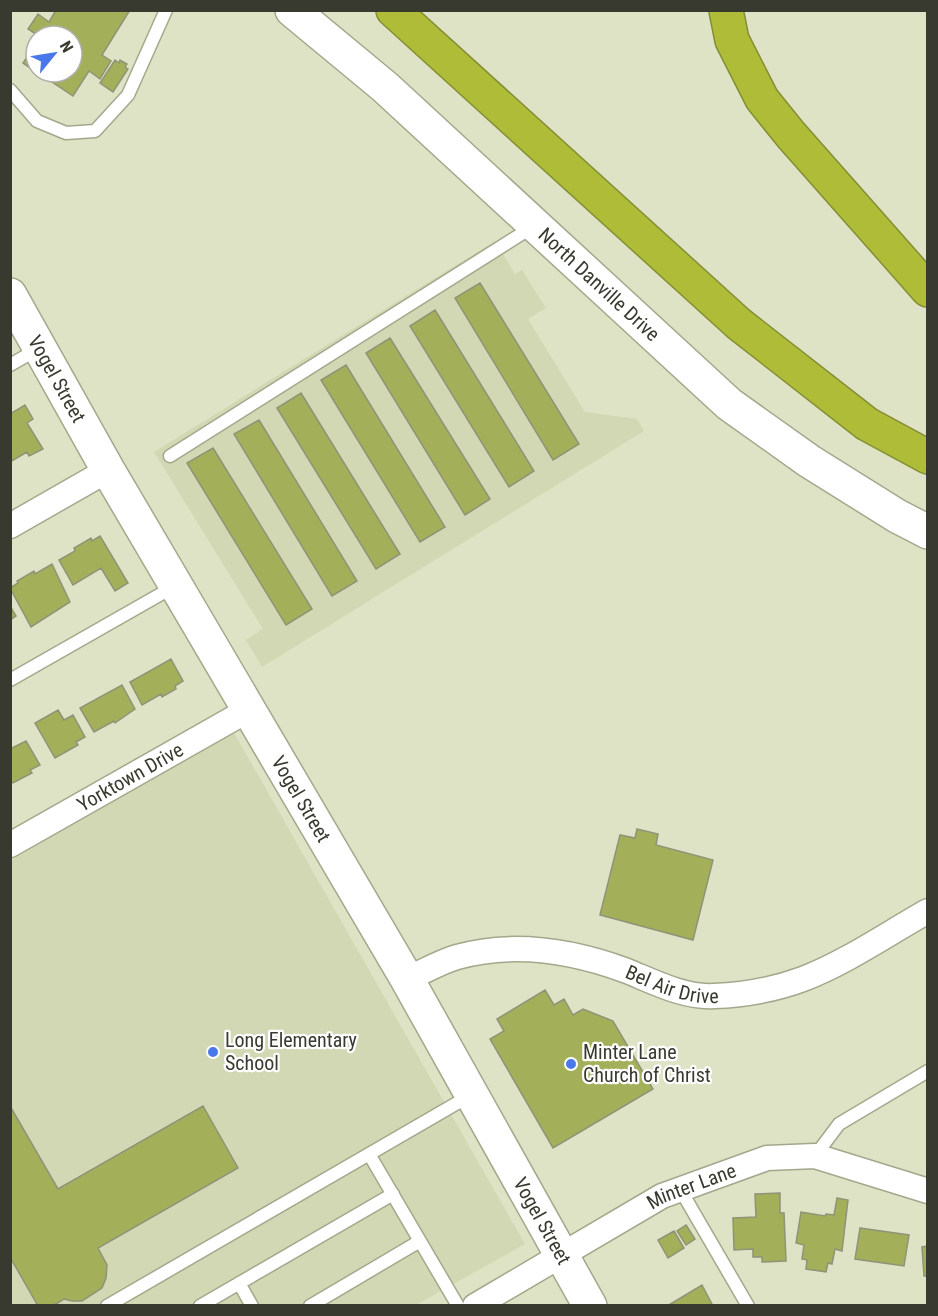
<svg xmlns="http://www.w3.org/2000/svg" width="938" height="1316" viewBox="0 0 938 1316" font-family="'Roboto Condensed',sans-serif">
<style>
.built{fill:#d2d8b3}
.building{fill:#a4af59;stroke:#8f9378;stroke-width:1.5}
.lines{fill:none;stroke-linecap:round;stroke-linejoin:round}
.lane-casing{stroke:#a3a88c;stroke-width:15}
.street-casing{stroke:#a3a88c;stroke-width:27}
.secondary-casing{stroke:#a3a88c;stroke-width:36}
.highway-casing{stroke:#858e34;stroke-width:36}
.lane{stroke:#fff;stroke-width:12}
.street{stroke:#fff;stroke-width:24}
.secondary{stroke:#fff;stroke-width:33}
.highway{stroke:#aebc37;stroke-width:33}
.poi-dot{fill:#4a77e9;stroke:#fff;stroke-width:2}
.labels{text-anchor:middle;dominant-baseline:central;stroke-width:4.5;stroke-linejoin:round;paint-order:stroke}
.street-label{font-size:20px;fill:#383a2f;stroke:#fff}
.poi-label{font-size:20px;fill:#383a2f;stroke:#fff;text-anchor:start}
</style>
<rect width="100%" height="100%" fill="#dee3c5"/>
<path class="built" d="M 495,241 L 515,274 L 522,270 L 546,308 L 528,319 L 585,412 L 637,419 L 644,431 L 262,667 L 246,640 L 263,629 L 154,452 Z
M 234,733 L 525,1244 L 416,1305 L 11,1305 L 10,861 Z"/>
<path class="building" d="M 56,10 L 130,10 L 102,55 L 111,61 L 100,79 L 89,71 L 73,96 L 37,72 L 72,72 L 72,36 L 39,36 L 28,29 L 38,14 L 49,22 Z
M 36,44 L 36,72 L 23,63 Z
M 115,60 L 119,63 L 120,60 L 127,64 L 125,67 L 128,69 L 113,92 L 100,83 Z
M 480,283 L 579,444 L 553,460 L 455,298 Z
M 435,310 L 534,471 L 509,487 L 410,326 Z
M 390,338 L 490,499 L 465,515 L 366,353 Z
M 346,365 L 445,527 L 420,542 L 321,380 Z
M 301,393 L 400,554 L 376,569 L 277,408 Z
M 25,405 L 33,419 L 27,423 L 43,449 L 29,456 L 27,452 L 10,462 L 10,414 Z
M 259,420 L 357,581 L 332,596 L 234,434 Z
M 213,448 L 312,609 L 286,625 L 187,463 Z
M 100,536 L 128,583 L 115,591 L 101,568 L 73,585 L 59,560 L 75,551 L 74,548 L 91,538 L 92,541 Z
M 52,564 L 70,602 L 31,627 L 10,588 L 18,583 L 17,581 L 34,571 L 35,574 Z
M 10,606 L 16,616 L 10,620 Z
M 171,659 L 183,681 L 175,686 L 176,689 L 162,697 L 161,694 L 142,705 L 130,682 Z
M 122,685 L 135,709 L 115,723 L 114,721 L 94,732 L 80,708 Z
M 58,710 L 64,720 L 73,715 L 85,737 L 76,742 L 78,745 L 55,758 L 35,723 Z
M 26,741 L 40,765 L 30,770 L 32,773 L 13,783 L 10,781 L 10,749 Z
M 637,829 L 658,834 L 656,845 L 713,860 L 693,940 L 600,915 L 620,835 L 635,838 Z
M 545,990 L 554,1005 L 564,999 L 573,1015 L 583,1009 L 613,1021 L 653,1089 L 553,1148 L 490,1039 L 504,1031 L 497,1019 Z
M 10,1106 L 58,1189 L 203,1106 L 238,1168 L 98,1248 L 107,1265 L 106,1278 L 102,1288 L 82,1301 L 72,1301 L 64,1299 L 53,1306 L 38,1306 L 10,1257 Z
M 780,1193 L 780,1213 L 784,1213 L 786,1261 L 762,1262 L 762,1257 L 753,1257 L 753,1249 L 734,1250 L 733,1218 L 756,1217 L 755,1194 Z
M 837,1198 L 848,1200 L 842,1251 L 835,1249 L 832,1264 L 828,1263 L 826,1272 L 806,1269 L 807,1260 L 802,1259 L 804,1245 L 796,1243 L 801,1212 L 825,1216 L 826,1214 L 834,1215 Z
M 686,1225 L 695,1239 L 686,1245 L 677,1231 Z
M 860,1228 L 909,1235 L 904,1266 L 855,1259 Z
M 674,1231 L 684,1248 L 668,1258 L 658,1240 Z
M 928,1246 L 928,1276 L 924,1276 L 922,1247 Z
M 702,1285 L 713,1306 L 667,1306 Z"/>
<g class="lines">
<defs>
<path id="lane" d="M 10,90 L 37,121 L 66,133 L 95,131 L 128,95 L 166,10
M 10,365 L 38,349
M 170,456 L 534,226
M 10,680 L 175,586
M 369,1154 L 458,1306
M 815,1156 L 839,1124 L 928,1071
M 680,1189 L 748,1306
M 239,1283 L 252,1306
M 107,1306 L 471,1095
M 200,1306 L 393,1194
M 310,1306 L 420,1241"/>
<g id="street">
<path d="M 10,526 L 108,470"/>
<path id="s1" d="M 10,845 L 250,709"/>
<path id="s2" d="M 407,979 C 423,972 440,962 457,957 C 514,941 573,951 627,971 C 654,982 685,998 714,996 C 743,995 776,989 803,979 C 847,962 887,934 928,911"/>
<path id="s3" d="M 475,1306 L 662,1196 L 767,1158 L 815,1156 L 928,1191"/>
</g>
<g id="secondary">
<path id="s4" d="M 292,10 L 385,87 L 729,404 L 809,461 L 897,516 L 928,532"/>
<path id="s5" d="M 10,295 L 108,470 L 407,979 L 590,1306"/>
</g>
<path id="highway" d="M 393,10 L 739,324 L 867,424 L 928,457
M 726,10 L 732,40 L 762,99 L 791,135 L 928,290"/>
</defs>
<use href="#lane" class="lane-casing"/>
<use href="#street" class="street-casing"/>
<use href="#secondary" class="secondary-casing"/>
<use href="#highway" class="highway-casing"/>
<use href="#lane" class="lane"/>
<use href="#street" class="street"/>
<use href="#secondary" class="secondary"/>
<use href="#highway" class="highway"/>
</g>
<g class="poi-dot">
<circle cx="213" cy="1052" r="6"/>
<circle cx="571" cy="1064" r="6"/>
</g>
<g class="labels">
<g class="street-label">
<text stroke="none"><textPath href="#s4" startOffset="412">North Danville Drive</textPath></text>
<text stroke="none"><textPath href="#s5" startOffset="96">Vogel Street</textPath></text>
<text stroke="none"><textPath href="#s1" startOffset="138">Yorktown Drive</textPath></text>
<text stroke="none"><textPath href="#s5" startOffset="582">Vogel Street</textPath></text>
<text stroke="none"><textPath href="#s2" startOffset="276">Bel Air Drive</textPath></text>
<text stroke="none"><textPath href="#s3" startOffset="248">Minter Lane</textPath></text>
<text stroke="none"><textPath href="#s5" startOffset="1068">Vogel Street</textPath></text>
</g>
<g class="poi-label">
<text x="225" y="1040">Long Elementary<tspan x="225" dy="23">School</tspan></text>
<text x="583" y="1052">Minter Lane<tspan x="583" dy="23">Church of Christ</tspan></text>
</g>
</g>
<rect width="938" height="1316" fill="none" stroke="#383a2f" stroke-width="24"/>
<g transform="translate(54 54) rotate(60)"><circle r="28" fill="#ffffff" stroke="#afb0ac" stroke-width="1.5"/>
<path d="M0-4.5L10 22L0 15L-10 22Z" fill="#4a77e9"/>
<text y="-9" font-size="16" font-weight="bold" text-anchor="middle" fill="#383a2f">N</text>
</g>
</svg>
